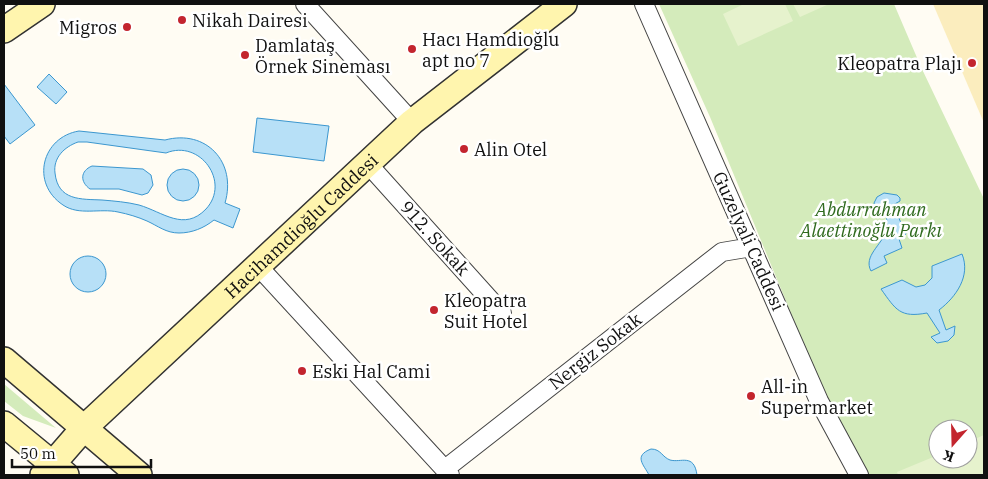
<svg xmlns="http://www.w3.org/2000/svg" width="988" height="479" viewBox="0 0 988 479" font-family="'IBM Plex Serif',serif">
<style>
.green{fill:#d4ebbb;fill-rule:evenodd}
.sand{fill:#fbedbe}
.pitch{fill:#e6f2cd}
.water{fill:#b7e0f7;stroke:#3c97cf;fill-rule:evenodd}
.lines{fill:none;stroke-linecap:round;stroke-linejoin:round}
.street-casing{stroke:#434343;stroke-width:20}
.secondary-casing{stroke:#323232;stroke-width:28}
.street{stroke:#fff;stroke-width:18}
.secondary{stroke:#fff5ae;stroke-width:25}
.poi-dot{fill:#c3252e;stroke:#fff;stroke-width:2}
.labels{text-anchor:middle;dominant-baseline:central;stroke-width:5;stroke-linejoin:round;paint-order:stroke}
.poi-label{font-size:18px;fill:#101010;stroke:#fff;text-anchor:start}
.park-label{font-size:18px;font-style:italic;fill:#2f6a1e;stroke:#fff}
.street-label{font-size:18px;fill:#101010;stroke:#fff}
</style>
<rect width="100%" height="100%" fill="#fffcf3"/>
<path class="green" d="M 659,4 L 894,4 L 921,67 L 984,199 L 984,475 L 869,475 L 826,398 L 710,117 ZM 938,429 L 968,429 L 968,459 L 938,459 Z
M 4,384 L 56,428 L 23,416 L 4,401 Z"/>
<path class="sand" d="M 933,4 L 984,4 L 984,123 Z"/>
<path class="pitch" d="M 744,4 L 785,4 L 793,21 L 738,46 L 723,14 Z
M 793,4 L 829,4 L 800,17 Z
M 984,435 L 984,475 L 898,475 L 897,472 L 938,455 L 938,459 L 968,459 L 968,442 Z"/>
<path class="water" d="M 49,74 L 67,92 L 56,104 L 37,87 Z
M 4,84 L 35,125 L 10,144 L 4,136 Z
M 257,118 L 329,126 L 324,161 L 253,152 Z
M 79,131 L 165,140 C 206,129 237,162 225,203 L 240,209 L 233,228 L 214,220 C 204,228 192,233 179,233 C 166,233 158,226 147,221 C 138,217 128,214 118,212 C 100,208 79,216 63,205 C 30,183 42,137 79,131 ZM 78,142 L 87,142 L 166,153 C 200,139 231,182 206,209 C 184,232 163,212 139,205 C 127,202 114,201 102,200 C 81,199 58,201 55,173 C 53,158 64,147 78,142 Z
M 92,166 L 143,169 L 151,175 L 153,185 L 148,193 L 142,195 L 119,189 L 90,189 C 80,182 80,171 92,166 Z
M167 185a16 16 0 1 1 32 0a16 16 0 1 1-32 0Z
M 884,193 L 897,195 L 900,198 L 900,201 L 893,205 L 906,234 L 899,239 L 902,248 L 884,256 L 887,263 L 871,271 C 863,256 882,245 886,231 C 888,223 886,216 885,207 L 876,209 L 874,203 L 877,197 Z
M 962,254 C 971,276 956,297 939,310 L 946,330 L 955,326 L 954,335 L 948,341 L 937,343 L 931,337 L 940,333 L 927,313 C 900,318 896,310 881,289 L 902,280 L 916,287 L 925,285 L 932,278 L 932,266 Z
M70 274a18 18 0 1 1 36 0a18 18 0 1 1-36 0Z
M 651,449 C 661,449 662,457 670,460 C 681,463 694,453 697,475 L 649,475 C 644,465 633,456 651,449 Z"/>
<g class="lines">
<defs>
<path id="street" d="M 305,4 L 412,122
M 644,4 L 819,401 L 859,475
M 368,164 L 502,313
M 258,266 L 450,475
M 445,469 L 722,252 L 752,247"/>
<g id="secondary">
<path d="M 4,30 L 42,4"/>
<path d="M 4,360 L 139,475"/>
<path d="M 4,424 L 66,475"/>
<path id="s1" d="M 43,475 L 83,429 L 412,122 L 564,4"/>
</g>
</defs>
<use href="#street" class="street-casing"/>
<use href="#secondary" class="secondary-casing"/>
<use href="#street" class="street"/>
<use href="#secondary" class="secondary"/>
</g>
<g class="poi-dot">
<circle cx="182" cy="20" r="5"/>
<circle cx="127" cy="27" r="5"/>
<circle cx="412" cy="49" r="5"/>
<circle cx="245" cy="55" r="5"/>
<circle cx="972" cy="63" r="5"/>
<circle cx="464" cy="149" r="5"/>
<circle cx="434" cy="310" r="5"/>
<circle cx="302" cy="371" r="5"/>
<circle cx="751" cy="396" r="5"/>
</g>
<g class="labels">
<g class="poi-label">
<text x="192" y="20">Nikah Dairesi</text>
<text x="117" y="27" text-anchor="end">Migros</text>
<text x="422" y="39">Hacı Hamdioğlu<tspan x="422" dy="21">apt no 7</tspan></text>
<text x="255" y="45">Damlataş<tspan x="255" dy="21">Örnek Sineması</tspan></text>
<text x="962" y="63" text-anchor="end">Kleopatra Plajı</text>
<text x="474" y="149">Alin Otel</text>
<text x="444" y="300">Kleopatra<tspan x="444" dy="21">Suit Hotel</tspan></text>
<text x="312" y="371">Eski Hal Cami</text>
<text x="761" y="386">All-in<tspan x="761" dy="21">Supermarket</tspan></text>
</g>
<g class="park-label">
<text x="871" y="209">Abdurrahman<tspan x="871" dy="21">Alaettinoğlu Parkı</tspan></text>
</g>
<g class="street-label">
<text stroke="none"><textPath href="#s1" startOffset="359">Hacihamdioğlu Caddesi</textPath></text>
<text transform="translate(435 238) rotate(48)">912. Sokak</text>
<text transform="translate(749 241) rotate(66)">Guzelyali Caddesi</text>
<text transform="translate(595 351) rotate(-38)">Nergiz Sokak</text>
</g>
</g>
<rect width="988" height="479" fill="none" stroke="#101010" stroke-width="10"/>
<g transform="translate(953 444) rotate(200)"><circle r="24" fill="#ffffff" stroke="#9f9f9f"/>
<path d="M0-4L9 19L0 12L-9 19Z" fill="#c3252e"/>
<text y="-8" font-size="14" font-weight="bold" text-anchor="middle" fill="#101010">K</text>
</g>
<path d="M12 459v8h139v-8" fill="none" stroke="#101010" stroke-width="2.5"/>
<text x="20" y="459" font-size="15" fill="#101010" stroke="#ffffff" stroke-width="4" paint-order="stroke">50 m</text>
</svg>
